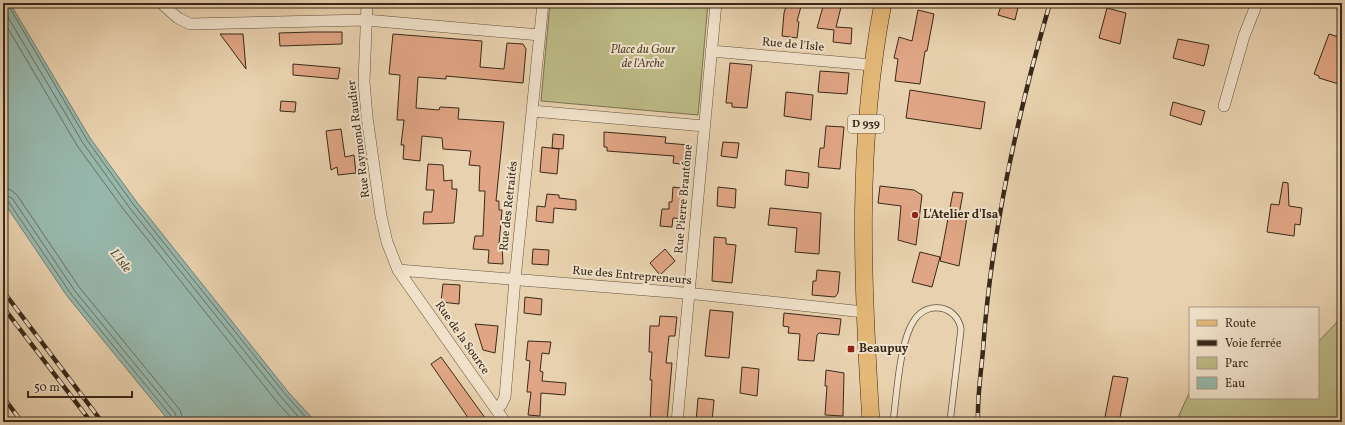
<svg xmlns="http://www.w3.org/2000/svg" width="1345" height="425" viewBox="0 0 1345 425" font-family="Vollkorn,serif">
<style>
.green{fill:#bcba86;stroke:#7a7250}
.water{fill:#97b7ac;stroke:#717e71}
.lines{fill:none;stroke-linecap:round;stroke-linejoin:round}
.shore{stroke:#687062;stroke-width:1}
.building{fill:#e0a584;stroke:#392919}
.service-casing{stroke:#65533e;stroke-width:7}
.minor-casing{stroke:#65533e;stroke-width:12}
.primary-casing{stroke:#392919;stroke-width:18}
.service{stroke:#f0e1ca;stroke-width:5.5}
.minor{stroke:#f0e1ca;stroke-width:11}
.primary{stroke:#e4b877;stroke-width:17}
.rail-casing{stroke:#392919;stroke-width:4.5}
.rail{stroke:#f0e1ca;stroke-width:3;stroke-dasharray:9;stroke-linecap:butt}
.poi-dot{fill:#8f2418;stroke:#f0e1ca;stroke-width:1.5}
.labels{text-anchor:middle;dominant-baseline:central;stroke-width:4;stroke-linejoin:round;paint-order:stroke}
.shield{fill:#f0e1ca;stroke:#70604e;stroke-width:1}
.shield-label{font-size:11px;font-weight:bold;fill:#392919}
.street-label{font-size:12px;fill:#392919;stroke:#f0e1ca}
.park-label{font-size:12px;font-style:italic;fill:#53462f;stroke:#f0e1ca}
.poi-label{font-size:12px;font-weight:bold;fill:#392919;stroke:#f0e1ca;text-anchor:start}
.water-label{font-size:13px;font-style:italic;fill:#504c3e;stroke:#f0e1ca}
</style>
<rect width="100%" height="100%" fill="#e8d1ae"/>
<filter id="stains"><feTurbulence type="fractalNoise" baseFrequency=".005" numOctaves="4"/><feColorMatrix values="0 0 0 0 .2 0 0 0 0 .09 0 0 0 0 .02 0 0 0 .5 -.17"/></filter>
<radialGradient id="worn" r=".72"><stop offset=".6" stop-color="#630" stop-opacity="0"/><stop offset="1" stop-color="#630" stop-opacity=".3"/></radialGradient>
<path class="green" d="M 550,3 L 708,3 L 698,115 L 541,101 Z
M 1342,317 L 1342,422 L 1176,422 L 1190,391 L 1190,398 L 1318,398 L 1318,342 Z"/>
<path class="water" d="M 3,3 L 10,3 L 90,138 L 136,201 L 289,393 L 316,422 L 170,422 L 67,296 L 3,201 Z"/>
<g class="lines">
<path class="shore" d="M 7,3 L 87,140 L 133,204 L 171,252 L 286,395 L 310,422
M 3,9 L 83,143 L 129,207 L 282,398 L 303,422
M 3,20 L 78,147 L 124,210 L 277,402 L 295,422
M 3,188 L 11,190 L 17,195 L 79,287 L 180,410 L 184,422
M 3,194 L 12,198 L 75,291 L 175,413 L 178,422
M 3,199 L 8,201 L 71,294 L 171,416 L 173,422"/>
</g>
<path class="building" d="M 787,3 L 802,3 L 797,21 L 799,22 L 797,38 L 782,36 L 784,13 Z
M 824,3 L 842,3 L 836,27 L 852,28 L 851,44 L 833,42 L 834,30 L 817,28 Z
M 1002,3 L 1019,3 L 1015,20 L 998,15 Z
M 1107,8 L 1126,13 L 1120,44 L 1099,38 Z
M 918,10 L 934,14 L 927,51 L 925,51 L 920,84 L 895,81 L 898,59 L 894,58 L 899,37 L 912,41 Z
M 312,32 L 342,32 L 342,44 L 280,46 L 279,33 Z
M 220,34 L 243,34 L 246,69 Z
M 393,34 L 482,41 L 480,67 L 504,69 L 507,43 L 523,44 L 526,49 L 523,83 L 446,76 L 446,79 L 418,77 L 416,108 L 439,110 L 440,107 L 459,108 L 458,119 L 504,122 L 496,201 L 499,201 L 499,210 L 502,210 L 499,244 L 502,244 L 503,264 L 488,263 L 489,250 L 473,249 L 475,236 L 483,236 L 485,191 L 479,191 L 480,166 L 469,165 L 471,151 L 443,149 L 442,138 L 422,136 L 420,161 L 403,159 L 404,145 L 401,145 L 404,120 L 397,120 L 400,75 L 389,74 Z
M 1329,34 L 1342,38 L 1342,85 L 1319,78 L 1319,76 L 1314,74 Z
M 1178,39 L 1209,45 L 1204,66 L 1173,58 Z
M 730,63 L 752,65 L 747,108 L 732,107 L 732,103 L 726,103 Z
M 293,64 L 340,68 L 338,79 L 293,75 Z
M 820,71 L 849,73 L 847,94 L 818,92 Z
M 910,90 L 985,102 L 981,129 L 906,118 Z
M 786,92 L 813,95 L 811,120 L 784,116 Z
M 281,101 L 296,102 L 295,112 L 280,111 Z
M 1173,102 L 1205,111 L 1201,125 L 1170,115 Z
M 826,126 L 844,127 L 840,169 L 818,167 L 820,148 L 824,148 Z
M 341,129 L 345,157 L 354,155 L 356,173 L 338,175 L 337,167 L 331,170 L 326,131 Z
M 604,132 L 666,137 L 665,143 L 689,145 L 688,165 L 673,163 L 674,156 L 607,151 L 607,147 L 604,147 Z
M 553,134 L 564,135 L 563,149 L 552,148 Z
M 723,142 L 739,143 L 737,158 L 721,156 Z
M 542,147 L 559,149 L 557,174 L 540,172 Z
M 428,164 L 443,165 L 444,181 L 452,180 L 452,189 L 457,189 L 454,223 L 423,224 L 424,212 L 432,212 L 434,190 L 426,190 Z
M 786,170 L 809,173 L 808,188 L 785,185 Z
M 1283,182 L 1288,183 L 1289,206 L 1302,208 L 1300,225 L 1295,224 L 1294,236 L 1267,232 L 1271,204 L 1279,205 Z
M 880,186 L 914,190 L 922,195 L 916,245 L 898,240 L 901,206 L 878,203 Z
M 673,187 L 688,189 L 685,219 L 673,218 L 672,227 L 660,226 L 662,209 L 669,209 L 669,202 L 672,202 Z
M 718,187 L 736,189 L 735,208 L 717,206 Z
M 953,192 L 963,193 L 959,215 L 967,217 L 959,266 L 940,261 Z
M 547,194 L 559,195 L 559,198 L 576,200 L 576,210 L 554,208 L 553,223 L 536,221 L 537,206 L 545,207 Z
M 770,208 L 821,213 L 819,254 L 795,252 L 797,228 L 768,225 Z
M 714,237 L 726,238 L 726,244 L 736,245 L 732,283 L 712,281 Z
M 533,249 L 549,250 L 548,265 L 532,264 Z
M 665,249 L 675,261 L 660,275 L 650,263 Z
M 920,252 L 940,257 L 932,287 L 912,282 Z
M 817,270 L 840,272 L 838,293 L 835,297 L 812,295 L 813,281 L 816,281 Z
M 443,284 L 460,285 L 459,304 L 441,302 Z
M 525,297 L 542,299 L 541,315 L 524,313 Z
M 710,310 L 733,312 L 729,358 L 705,356 Z
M 784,313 L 841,319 L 839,335 L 819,333 L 817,335 L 814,361 L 798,360 L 800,334 L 788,333 L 789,327 L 783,326 Z
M 660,316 L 677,317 L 676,326 L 675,336 L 669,336 L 666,363 L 672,363 L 667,422 L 650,422 L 652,380 L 650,380 L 652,352 L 649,352 L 650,326 L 659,326 Z
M 475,324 L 498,326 L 495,353 L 483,350 Z
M 528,341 L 551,342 L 549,354 L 542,353 L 540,371 L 543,372 L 542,381 L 566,383 L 565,395 L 541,393 L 540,416 L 528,415 L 531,392 L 527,392 L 530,361 L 526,360 Z
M 441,357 L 488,422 L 471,422 L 431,364 Z
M 742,367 L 759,369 L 757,396 L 740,393 Z
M 826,370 L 844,373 L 843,416 L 825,415 L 827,386 L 825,386 Z
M 1113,376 L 1128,378 L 1119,422 L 1104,422 Z
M 698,398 L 714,400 L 712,422 L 696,422 Z"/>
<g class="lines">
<defs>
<path id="service" d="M 893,422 C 897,395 899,341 915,319 C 929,300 957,306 961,329 L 950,422"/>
<path id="minor" d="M 161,3 L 178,18 L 190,24 L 366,20 L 540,35
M 367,3 L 364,82 L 367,117 L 381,216 L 387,242 L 398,270 L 505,422
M 711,51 L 872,65
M 1224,106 L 1244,36 L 1257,3
M 532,111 L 704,126
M 398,270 L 696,294 L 864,312
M 496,409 L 501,405 L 505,397 L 515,279 L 543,3
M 677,422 L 716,3"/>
<path id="primary" d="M 871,422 C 862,280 856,143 883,3"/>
</defs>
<use href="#service" class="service-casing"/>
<use href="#minor" class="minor-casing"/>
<use href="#primary" class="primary-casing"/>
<use href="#service" class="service"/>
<use href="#minor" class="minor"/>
<use href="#primary" class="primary"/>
<defs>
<path id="rail" d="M 3,291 L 102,422
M 3,307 L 91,422
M 3,397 L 22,422
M 3,414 L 6,422
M 978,422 C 977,398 981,373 983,350 C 991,232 1017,116 1050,3"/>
</defs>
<use href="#rail" class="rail-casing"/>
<use href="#rail" class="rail"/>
</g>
<g class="poi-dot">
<circle cx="915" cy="215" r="4"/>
<rect x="847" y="345" width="8" height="8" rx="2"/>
</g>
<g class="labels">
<rect class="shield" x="848" y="115" width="36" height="18" rx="3"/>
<g class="shield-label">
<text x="866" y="124">D 939</text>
</g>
<g class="street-label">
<text transform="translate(793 45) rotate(5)">Rue de l'Isle</text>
<text transform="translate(359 139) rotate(-97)">Rue Raymond Raudier</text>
<text transform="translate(684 199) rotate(-85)">Rue Pierre Brantôme</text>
<text transform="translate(509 206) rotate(-84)">Rue des Retraités</text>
<text transform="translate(632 276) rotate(5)">Rue des Entrepreneurs</text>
<text transform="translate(462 338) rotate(55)">Rue de la Source</text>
</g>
<g class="park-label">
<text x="643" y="50">Place du Gour<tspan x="643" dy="14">de l'Arche</tspan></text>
</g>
<g class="poi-label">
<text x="923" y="215">L'Atelier d'Isa</text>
<text x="859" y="349">Beaupuy</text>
</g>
<g class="water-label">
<text transform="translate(120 261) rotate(52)">L'Isle</text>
</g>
</g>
<rect width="1345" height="425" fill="none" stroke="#e8d1ae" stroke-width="16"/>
<rect x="4" y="4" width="1337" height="417" fill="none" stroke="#392919" stroke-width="2"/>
<rect x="8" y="8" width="1329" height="409" fill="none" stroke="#392919"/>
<rect x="1189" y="307" width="130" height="92" fill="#f0e1ca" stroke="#a79783"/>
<rect x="1197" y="320" width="20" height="6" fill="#e4b877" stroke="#a79783"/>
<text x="1225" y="327" font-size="12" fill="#392919">Route</text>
<rect x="1197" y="340" width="20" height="6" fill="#392919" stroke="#a79783"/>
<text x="1225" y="347" font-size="12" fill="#392919">Voie ferrée</text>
<rect x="1197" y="357" width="20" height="12" fill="#bcba86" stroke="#a79783"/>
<text x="1225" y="367" font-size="12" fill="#392919">Parc</text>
<rect x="1197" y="377" width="20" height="12" fill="#97b7ac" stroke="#a79783"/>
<text x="1225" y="387" font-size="12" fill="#392919">Eau</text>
<path d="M28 391v6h104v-6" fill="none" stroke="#392919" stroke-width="2"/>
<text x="34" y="391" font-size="12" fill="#392919" stroke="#f0e1ca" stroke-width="3" paint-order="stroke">50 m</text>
<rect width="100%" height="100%" filter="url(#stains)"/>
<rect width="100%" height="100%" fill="url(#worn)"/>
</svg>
